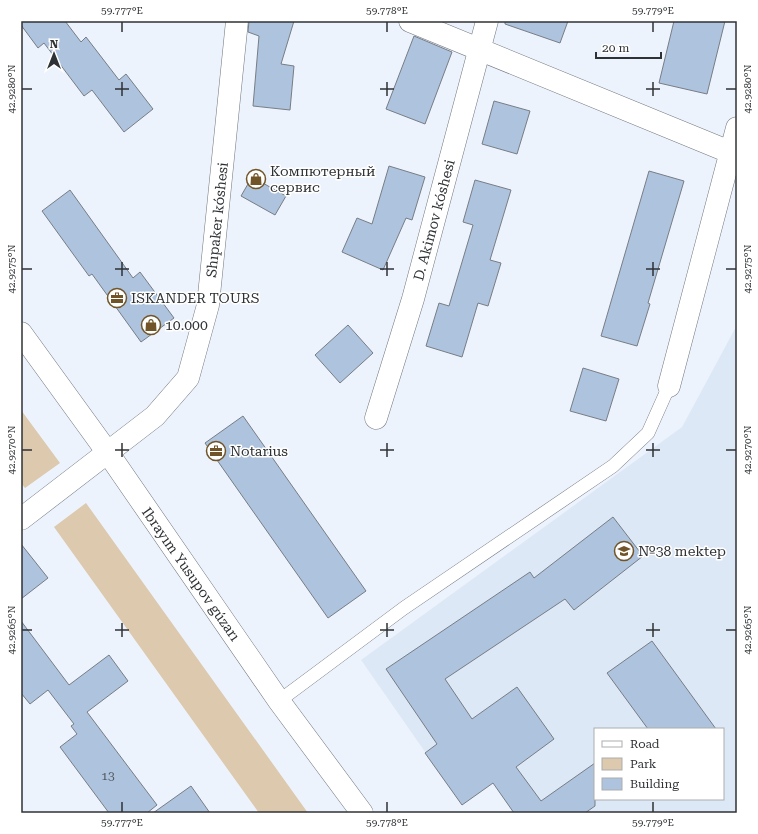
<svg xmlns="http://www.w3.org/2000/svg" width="758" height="834" viewBox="0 0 758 834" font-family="'Roboto Serif',serif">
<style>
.built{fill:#dde8f7;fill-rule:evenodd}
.green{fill:#dcc9ae}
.building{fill:#aec3dd;stroke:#777d85}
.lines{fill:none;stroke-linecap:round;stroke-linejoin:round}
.service-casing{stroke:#72787f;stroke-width:14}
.minor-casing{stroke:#72787f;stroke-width:23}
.secondary-casing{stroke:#72787f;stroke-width:23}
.service{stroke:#fff;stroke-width:13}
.minor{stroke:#fff;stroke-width:22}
.secondary{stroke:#fff;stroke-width:22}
.ticks{fill:none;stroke:#2f3235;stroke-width:1.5}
.labels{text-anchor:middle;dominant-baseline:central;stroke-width:3;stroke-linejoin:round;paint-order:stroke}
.number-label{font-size:12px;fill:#4f565f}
.poi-label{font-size:14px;fill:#2f3235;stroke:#fff;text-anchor:start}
.street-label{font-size:14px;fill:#2f3235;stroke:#fff}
.neatline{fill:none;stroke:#2f3235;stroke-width:1.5}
.ticks-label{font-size:10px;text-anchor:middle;fill:#2f3235}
</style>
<rect width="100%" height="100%" fill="#edf3fc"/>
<path class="built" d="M 737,325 L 737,813 L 514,813 L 493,783 L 462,805 L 361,660 L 682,427 ZM 595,729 L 723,729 L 723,799 L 595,799 Z"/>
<path class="green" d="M 21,410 L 60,463 L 25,488 L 21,483 Z
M 86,503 L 308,813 L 259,813 L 54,527 Z"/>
<path class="building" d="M 21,21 L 65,21 L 81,42 L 86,37 L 119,80 L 126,74 L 153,109 L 124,132 L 92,90 L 84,96 L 44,43 L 38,48 L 21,25 Z
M 249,21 L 294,21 L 281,64 L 294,66 L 290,110 L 253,106 L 259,36 L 248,32 Z
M 505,21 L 568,21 L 560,43 L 505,24 Z
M 674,21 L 725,21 L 707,94 L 659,83 Z
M 414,36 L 452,52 L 425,124 L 386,109 Z
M 494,101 L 530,111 L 517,154 L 482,144 Z
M 389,166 L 425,177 L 412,220 L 406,218 L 383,270 L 342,252 L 357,218 L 372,224 Z
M 649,171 L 684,181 L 648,303 L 650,304 L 637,346 L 601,336 Z
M 252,177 L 286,196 L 275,215 L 241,196 Z
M 475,180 L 511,190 L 490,260 L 501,263 L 488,306 L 478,303 L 462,357 L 426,346 L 439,303 L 449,306 L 473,225 L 463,222 Z
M 70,190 L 133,278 L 140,272 L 174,318 L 141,342 L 92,274 L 89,276 L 42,211 Z
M 348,325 L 373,353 L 340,383 L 315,355 Z
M 583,368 L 619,379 L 606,421 L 570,411 Z
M 243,416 L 366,591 L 328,618 L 205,443 Z
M 613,517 L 643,556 L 574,610 L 565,599 L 445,679 L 472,719 L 517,687 L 554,739 L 516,767 L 541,801 L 595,763 L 595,806 L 585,813 L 514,813 L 493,783 L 462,805 L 425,753 L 437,744 L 386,669 L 530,572 L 534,578 Z
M 21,544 L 48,578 L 21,599 Z
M 21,621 L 69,685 L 109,655 L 128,681 L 87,712 L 157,805 L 147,813 L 109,813 L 60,747 L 77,734 L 71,726 L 74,724 L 48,690 L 30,704 L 21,693 Z
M 652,641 L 716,729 L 648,729 L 607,673 Z
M 191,786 L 210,813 L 153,813 Z"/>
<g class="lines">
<defs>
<path id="service" d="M 279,701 L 404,608 L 613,466 L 648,433 L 669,386"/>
<path id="minor" d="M 410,21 L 737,155
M 669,386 L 737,128
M 376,418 L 413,299 L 487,21
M 21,519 L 155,416 L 188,378 L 208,305 L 237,21"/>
<path id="secondary" d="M 21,333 L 108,453 L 279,701 L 362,813"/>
</defs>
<use href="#service" class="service-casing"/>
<use href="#minor" class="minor-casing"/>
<use href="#secondary" class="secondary-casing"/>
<use href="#service" class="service"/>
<use href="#minor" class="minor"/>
<use href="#secondary" class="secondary"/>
</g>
<path class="ticks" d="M 122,22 L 122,32M 387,22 L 387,32M 653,22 L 653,32M 122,82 L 122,96M 387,82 L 387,96M 653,82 L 653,96M 22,89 L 32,89M 115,89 L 129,89M 380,89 L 394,89M 646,89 L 660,89M 726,89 L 736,89M 122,262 L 122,276M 387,262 L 387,276M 653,262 L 653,276M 22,269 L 32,269M 115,269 L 129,269M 380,269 L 394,269M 646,269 L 660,269M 726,269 L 736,269M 122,443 L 122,457M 387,443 L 387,457M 653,443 L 653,457M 22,450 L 32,450M 115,450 L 129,450M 380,450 L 394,450M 646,450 L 660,450M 726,450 L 736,450M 122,623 L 122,637M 387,623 L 387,637M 653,623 L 653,637M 22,630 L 32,630M 115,630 L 129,630M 380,630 L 394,630M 646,630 L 660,630M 726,630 L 736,630M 122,802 L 122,812M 387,802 L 387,812M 653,802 L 653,812"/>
<defs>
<symbol id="shop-ring" viewBox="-11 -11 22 22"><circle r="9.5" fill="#fff" stroke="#715528" stroke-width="1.5"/><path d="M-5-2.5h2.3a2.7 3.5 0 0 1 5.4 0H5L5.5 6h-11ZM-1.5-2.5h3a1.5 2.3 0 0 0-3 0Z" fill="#715528"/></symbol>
<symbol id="office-ring" viewBox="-11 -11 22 22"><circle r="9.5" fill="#fff" stroke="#715528" stroke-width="1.5"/><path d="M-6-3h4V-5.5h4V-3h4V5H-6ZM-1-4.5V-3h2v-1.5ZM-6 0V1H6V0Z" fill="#715528"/></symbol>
<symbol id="school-ring" viewBox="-11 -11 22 22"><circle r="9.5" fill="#fff" stroke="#715528" stroke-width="1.5"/><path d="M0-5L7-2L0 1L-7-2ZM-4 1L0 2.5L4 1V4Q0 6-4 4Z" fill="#715528"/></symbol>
</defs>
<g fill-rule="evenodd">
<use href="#shop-ring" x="245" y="168" width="22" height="22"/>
<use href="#office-ring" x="106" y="287" width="22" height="22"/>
<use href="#shop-ring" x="140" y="314" width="22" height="22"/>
<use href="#office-ring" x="205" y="440" width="22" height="22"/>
<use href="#school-ring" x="613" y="540" width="22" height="22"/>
</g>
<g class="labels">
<g class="number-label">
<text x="108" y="776">13</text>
</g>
<g class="poi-label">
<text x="270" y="171">Компютерный<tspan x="270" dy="16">сервис</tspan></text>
<text x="131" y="298">ISKANDER TOURS</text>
<text x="165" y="325">10.000</text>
<text x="230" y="451">Notarius</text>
<text x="638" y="551">№38 mektep</text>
</g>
<g class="street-label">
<text transform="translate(217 220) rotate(-84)">Shıpaker kóshesi</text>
<text transform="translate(434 220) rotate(-75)">D. Akimov kóshesi</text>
<text transform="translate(191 574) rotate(55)">Ibrayım Yusupov gúzarı</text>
</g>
</g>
<rect width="758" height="834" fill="none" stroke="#ffffff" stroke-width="44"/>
<rect x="594" y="728" width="130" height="72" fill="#ffffff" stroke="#acadae"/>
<rect x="602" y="741" width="20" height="6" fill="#ffffff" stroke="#acadae"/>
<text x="630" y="748" font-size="12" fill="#2f3235">Road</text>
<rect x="602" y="758" width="20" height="12" fill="#dcc9ae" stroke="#acadae"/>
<text x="630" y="768" font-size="12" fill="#2f3235">Park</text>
<rect x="602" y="778" width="20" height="12" fill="#aec3dd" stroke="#acadae"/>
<text x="630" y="788" font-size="12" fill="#2f3235">Building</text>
<g transform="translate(54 54)" stroke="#ffffff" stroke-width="3" paint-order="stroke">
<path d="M0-3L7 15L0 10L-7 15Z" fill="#2f3235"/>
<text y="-6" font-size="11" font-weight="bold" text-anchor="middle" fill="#2f3235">N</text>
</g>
<path d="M596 52v6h65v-6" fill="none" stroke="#2f3235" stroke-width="2"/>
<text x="602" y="52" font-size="12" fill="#2f3235" stroke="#ffffff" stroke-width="3" paint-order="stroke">20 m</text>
<rect x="22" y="22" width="714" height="790" class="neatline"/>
<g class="ticks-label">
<text x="122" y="14">59.777°E</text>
<text x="387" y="14">59.778°E</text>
<text x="653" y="14">59.779°E</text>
<text transform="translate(11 89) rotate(-90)" y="4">42.9280°N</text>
<text transform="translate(747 89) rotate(-90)" y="4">42.9280°N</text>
<text transform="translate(11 269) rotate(-90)" y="4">42.9275°N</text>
<text transform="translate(747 269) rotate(-90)" y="4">42.9275°N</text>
<text transform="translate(11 450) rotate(-90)" y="4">42.9270°N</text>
<text transform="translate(747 450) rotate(-90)" y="4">42.9270°N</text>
<text transform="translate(11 630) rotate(-90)" y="4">42.9265°N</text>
<text transform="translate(747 630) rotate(-90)" y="4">42.9265°N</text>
<text x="122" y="826">59.777°E</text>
<text x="387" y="826">59.778°E</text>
<text x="653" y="826">59.779°E</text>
</g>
</svg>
